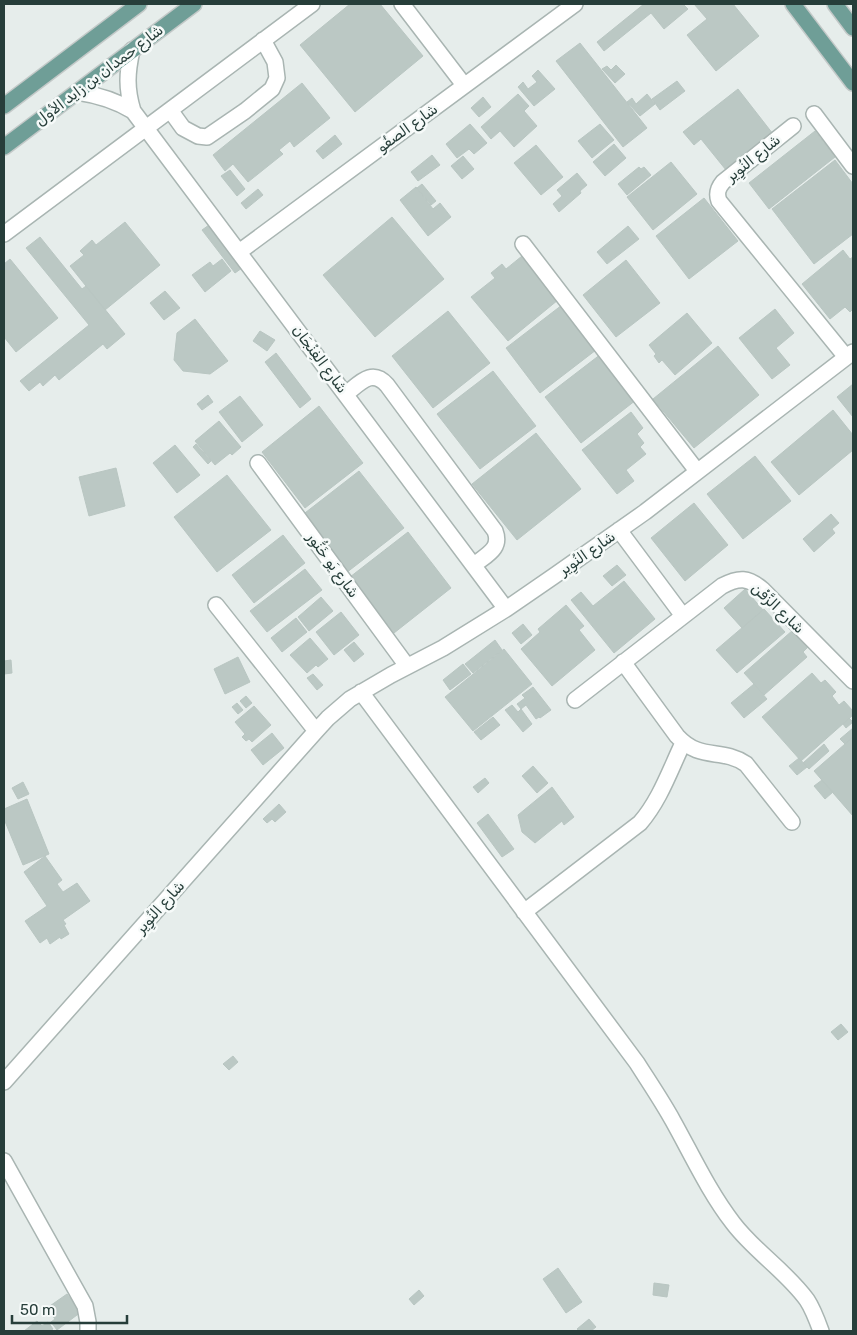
<svg xmlns="http://www.w3.org/2000/svg" width="857" height="1335" viewBox="0 0 857 1335" font-family="Rubik,'Noto Sans Arabic',sans-serif">
<style>
.building{fill:#bbc8c4;stroke:#b9c6c2}
.lines{fill:none;stroke-linecap:round;stroke-linejoin:round}
.minor-casing{stroke:#a9b5b2;stroke-width:18}
.major-casing{stroke:#c3c9c8;stroke-width:18}
.minor{stroke:#fff;stroke-width:15}
.major{stroke:#6f9e97;stroke-width:15}
.labels{text-anchor:middle;dominant-baseline:central;stroke-width:5;stroke-linejoin:round;paint-order:stroke}
.street-label{font-size:15px;fill:#273e3a;stroke:#f6faf9}
</style>
<rect width="100%" height="100%" fill="#e6edeb"/>
<path class="building" d="M 350,4 L 380,4 L 423,56 L 355,112 L 300,45 Z
M 644,4 L 683,4 L 688,9 L 664,29 L 651,13 L 604,51 L 597,42 Z
M 694,4 L 733,4 L 759,36 L 716,71 L 687,35 L 707,19 Z
M 580,43 L 647,128 L 623,147 L 556,61 Z
M 616,65 L 625,74 L 615,83 L 602,69 L 607,66 L 611,70 Z
M 538,70 L 555,89 L 534,106 L 518,87 L 523,82 L 528,89 L 537,82 L 532,76 Z
M 677,81 L 685,91 L 660,110 L 652,99 Z
M 302,83 L 330,118 L 294,147 L 290,141 L 279,150 L 283,154 L 248,182 L 233,164 L 225,171 L 213,155 Z
M 738,89 L 773,134 L 726,170 L 701,139 L 694,145 L 683,132 Z
M 518,94 L 529,106 L 524,111 L 537,126 L 514,147 L 500,131 L 491,139 L 481,127 Z
M 647,94 L 655,104 L 640,116 L 627,102 L 632,98 L 636,104 Z
M 483,97 L 491,107 L 479,117 L 471,108 Z
M 470,124 L 487,143 L 474,154 L 469,149 L 457,158 L 446,144 Z
M 600,124 L 614,140 L 592,158 L 578,141 Z
M 815,131 L 835,157 L 769,209 L 749,183 Z
M 335,135 L 342,144 L 323,159 L 316,151 Z
M 614,144 L 626,158 L 605,176 L 593,162 Z
M 536,145 L 563,177 L 541,195 L 514,163 Z
M 432,155 L 440,165 L 418,181 L 411,172 Z
M 463,156 L 474,169 L 462,179 L 451,166 Z
M 835,160 L 853,184 L 853,234 L 814,264 L 772,209 Z
M 671,162 L 697,194 L 653,230 L 627,197 Z
M 639,167 L 641,169 L 644,167 L 651,175 L 627,195 L 618,184 Z
M 230,170 L 245,189 L 237,196 L 221,176 Z
M 577,173 L 587,185 L 580,191 L 581,193 L 559,212 L 553,204 L 562,196 L 557,190 Z
M 422,184 L 436,201 L 431,205 L 417,188 Z
M 416,187 L 433,209 L 440,203 L 451,217 L 428,236 L 400,200 Z
M 258,189 L 263,195 L 246,209 L 241,203 Z
M 704,198 L 738,241 L 689,279 L 656,236 Z
M 392,217 L 444,279 L 375,337 L 323,275 Z
M 125,222 L 160,265 L 105,310 L 70,266 L 84,255 L 80,251 L 92,240 L 96,245 Z
M 209,225 L 242,268 L 235,273 L 202,230 Z
M 628,226 L 639,239 L 607,264 L 597,252 Z
M 40,237 L 82,289 L 86,286 L 125,334 L 107,349 L 103,344 L 59,380 L 55,375 L 43,386 L 40,382 L 29,391 L 20,381 L 89,325 L 26,248 Z
M 843,250 L 850,259 L 853,257 L 853,309 L 850,312 L 845,307 L 830,319 L 802,284 Z
M 522,256 L 558,300 L 508,341 L 471,297 L 495,278 L 491,273 L 502,264 L 506,269 Z
M 10,259 L 58,318 L 16,352 L 4,337 L 4,264 Z
M 222,259 L 231,271 L 205,292 L 192,275 L 210,262 L 213,266 Z
M 626,260 L 660,303 L 616,337 L 583,295 Z
M 165,291 L 180,308 L 164,320 L 150,303 Z
M 562,305 L 596,350 L 540,393 L 506,348 Z
M 775,309 L 794,333 L 776,348 L 790,365 L 772,379 L 739,338 Z
M 448,311 L 490,363 L 433,408 L 392,356 Z
M 687,313 L 712,343 L 675,375 L 662,360 L 659,363 L 654,356 L 656,354 L 649,345 Z
M 195,319 L 228,361 L 210,374 L 183,371 L 174,360 L 177,333 Z
M 260,331 L 275,340 L 267,351 L 253,341 Z
M 718,346 L 759,395 L 694,448 L 653,399 Z
M 276,353 L 311,399 L 300,408 L 265,362 Z
M 601,354 L 636,400 L 581,443 L 545,397 Z
M 493,371 L 536,426 L 480,469 L 437,414 Z
M 853,384 L 853,417 L 837,397 Z
M 208,395 L 213,402 L 202,410 L 197,404 Z
M 240,396 L 263,425 L 242,442 L 219,412 Z
M 319,406 L 363,463 L 305,508 L 262,452 Z
M 833,410 L 853,435 L 853,450 L 799,495 L 771,462 Z
M 631,412 L 643,428 L 637,434 L 644,443 L 640,447 L 646,454 L 626,470 L 634,481 L 617,494 L 582,450 Z
M 219,421 L 241,447 L 232,455 L 230,453 L 215,465 L 195,441 Z
M 536,433 L 581,489 L 517,540 L 472,484 Z
M 196,444 L 211,461 L 208,464 L 193,447 Z
M 175,445 L 200,475 L 177,493 L 153,463 Z
M 755,456 L 791,501 L 743,539 L 707,494 Z
M 116,468 L 125,506 L 89,516 L 79,477 Z
M 359,471 L 404,528 L 346,573 L 301,516 Z
M 227,475 L 271,530 L 217,572 L 174,517 Z
M 694,503 L 728,545 L 685,581 L 651,538 Z
M 831,514 L 839,523 L 832,529 L 835,533 L 814,552 L 803,539 Z
M 408,532 L 451,588 L 394,633 L 350,577 Z
M 283,535 L 305,563 L 254,603 L 232,575 Z
M 617,565 L 626,575 L 612,586 L 603,576 Z
M 305,569 L 322,590 L 267,632 L 250,611 Z
M 624,581 L 655,619 L 614,653 L 571,600 L 581,592 L 593,606 Z
M 745,589 L 763,610 L 742,628 L 724,608 Z
M 321,597 L 333,611 L 309,631 L 298,617 Z
M 566,605 L 584,626 L 579,630 L 595,650 L 552,686 L 521,649 L 540,632 L 538,629 Z
M 764,609 L 785,632 L 737,673 L 716,650 Z
M 341,612 L 359,635 L 334,655 L 316,632 Z
M 296,618 L 307,632 L 282,652 L 271,638 Z
M 523,624 L 532,635 L 521,644 L 512,633 Z
M 793,630 L 808,647 L 803,652 L 807,657 L 764,695 L 744,673 Z
M 310,638 L 328,659 L 318,667 L 316,665 L 307,673 L 290,655 Z
M 495,640 L 502,650 L 473,673 L 465,664 Z
M 354,642 L 364,654 L 354,662 L 344,650 Z
M 504,649 L 532,684 L 473,731 L 445,697 Z
M 238,657 L 250,682 L 225,694 L 214,669 Z
M 11,660 L 12,673 L 4,674 L 4,661 Z
M 463,664 L 471,674 L 450,690 L 443,680 Z
M 812,673 L 821,683 L 825,680 L 836,692 L 832,696 L 839,705 L 844,701 L 853,711 L 853,715 L 801,761 L 762,717 Z
M 313,674 L 323,685 L 317,690 L 307,678 Z
M 754,684 L 767,699 L 744,718 L 731,703 Z
M 533,687 L 551,710 L 540,718 L 539,717 L 536,719 L 526,705 L 521,709 L 517,704 L 525,698 L 522,695 Z
M 246,696 L 252,703 L 246,708 L 240,701 Z
M 237,703 L 243,710 L 238,714 L 232,707 Z
M 512,705 L 518,712 L 521,709 L 532,724 L 523,732 L 505,710 Z
M 254,706 L 271,725 L 252,742 L 249,739 L 246,741 L 242,737 L 245,734 L 235,722 Z
M 493,717 L 500,725 L 481,740 L 474,732 Z
M 849,718 L 853,722 L 846,728 L 843,724 Z
M 853,728 L 853,737 L 845,744 L 840,739 Z
M 272,733 L 284,748 L 263,765 L 251,750 Z
M 853,737 L 853,816 L 814,771 Z
M 824,744 L 829,751 L 809,769 L 803,763 Z
M 799,758 L 807,767 L 797,775 L 789,766 Z
M 533,766 L 548,783 L 537,793 L 522,776 Z
M 485,778 L 489,783 L 478,793 L 473,787 Z
M 822,780 L 833,792 L 825,799 L 814,786 Z
M 23,782 L 29,794 L 18,799 L 12,788 Z
M 552,787 L 574,817 L 564,825 L 562,821 L 535,843 L 522,832 L 518,815 Z
M 27,799 L 49,854 L 23,865 L 4,819 L 4,809 Z
M 279,804 L 286,812 L 275,822 L 272,819 L 267,823 L 263,819 Z
M 488,814 L 514,849 L 502,857 L 477,823 Z
M 45,856 L 62,880 L 57,884 L 63,892 L 77,883 L 90,901 L 63,920 L 66,924 L 64,925 L 69,934 L 61,939 L 60,937 L 50,944 L 47,938 L 40,943 L 25,921 L 47,906 L 24,872 Z
M 841,1024 L 848,1032 L 838,1040 L 831,1032 Z
M 233,1056 L 238,1062 L 229,1070 L 223,1064 Z
M 558,1268 L 582,1302 L 566,1313 L 543,1279 Z
M 654,1283 L 669,1285 L 667,1297 L 653,1295 Z
M 419,1290 L 424,1296 L 414,1305 L 409,1299 Z
M 67,1294 L 81,1312 L 57,1330 L 51,1322 L 55,1319 L 47,1308 Z
M 589,1319 L 596,1327 L 591,1331 L 579,1331 L 577,1329 Z
M 37,1321 L 42,1326 L 48,1322 L 53,1329 L 50,1331 L 24,1331 Z"/>
<g class="lines">
<defs>
<path id="minor" d="M 402,4 L 464,85
M 132,50 C 127,73 126,88 133,111 L 506,609
M 77,92 C 98,95 115,100 133,111
M 170,110 L 183,128 L 198,136 L 207,137 L 245,111 L 272,89 L 277,78 L 275,62 L 263,40
M 814,114 L 853,166
M 793,126 L 723,182 C 718,188 716,193 719,201 L 846,357
M 4,234 L 312,4
M 523,244 L 697,471
M 239,252 L 575,4
M 346,394 C 360,383 372,368 387,385 L 495,531 C 502,549 486,555 474,565
M 258,463 L 407,666
M 619,530 L 683,616
M 216,605 L 316,731
M 623,662 L 677,736 C 701,762 721,747 746,764 L 792,822
M 361,692 L 637,1063 C 649,1082 662,1101 673,1121 C 692,1155 709,1192 733,1223 C 754,1251 786,1271 807,1300 C 813,1309 817,1320 821,1331
M 575,700 L 722,586 C 739,577 748,577 763,590 L 853,681
M 524,912 L 640,823 C 660,800 670,770 683,743
M 4,1082 L 316,731 L 328,718 L 350,699 L 391,675 L 443,648 L 506,609 L 554,576 L 645,512 L 853,352
M 4,1161 L 85,1306 L 88,1322 L 88,1331"/>
<path id="major" d="M 793,4 L 853,83
M 835,4 L 853,28
M 4,106 L 139,4
M 4,147 L 194,4"/>
</defs>
<use href="#minor" class="minor-casing"/>
<use href="#major" class="major-casing"/>
<use href="#minor" class="minor"/>
<use href="#major" class="major"/>
</g>
<g class="labels">
<g class="street-label">
<text transform="translate(99 75) rotate(-37)">شارع حمدان بن زايد الأول</text>
<text transform="translate(407 128) rotate(-36)">شارع الصفُو</text>
<text transform="translate(753 158) rotate(-39)">شارع النُوِير</text>
<text transform="translate(320 359) rotate(53)">شارع الفِنْجَان</text>
<text transform="translate(587 553) rotate(-35)">شارع النُوِير</text>
<text transform="translate(333 565) rotate(54)">شارع يَو خَنُّور</text>
<text transform="translate(778 608) rotate(43)">شارع الزَّفْن</text>
<text transform="translate(160 907) rotate(-48)">شارع النُوِير</text>
</g>
</g>
<rect width="857" height="1335" fill="none" stroke="#273e3a" stroke-width="10"/>
<path d="M12 1315v8h115v-8" fill="none" stroke="#273e3a" stroke-width="2.5"/>
<text x="20" y="1315" font-size="15" fill="#273e3a" stroke="#f6faf9" stroke-width="4" paint-order="stroke">50 m</text>
</svg>
